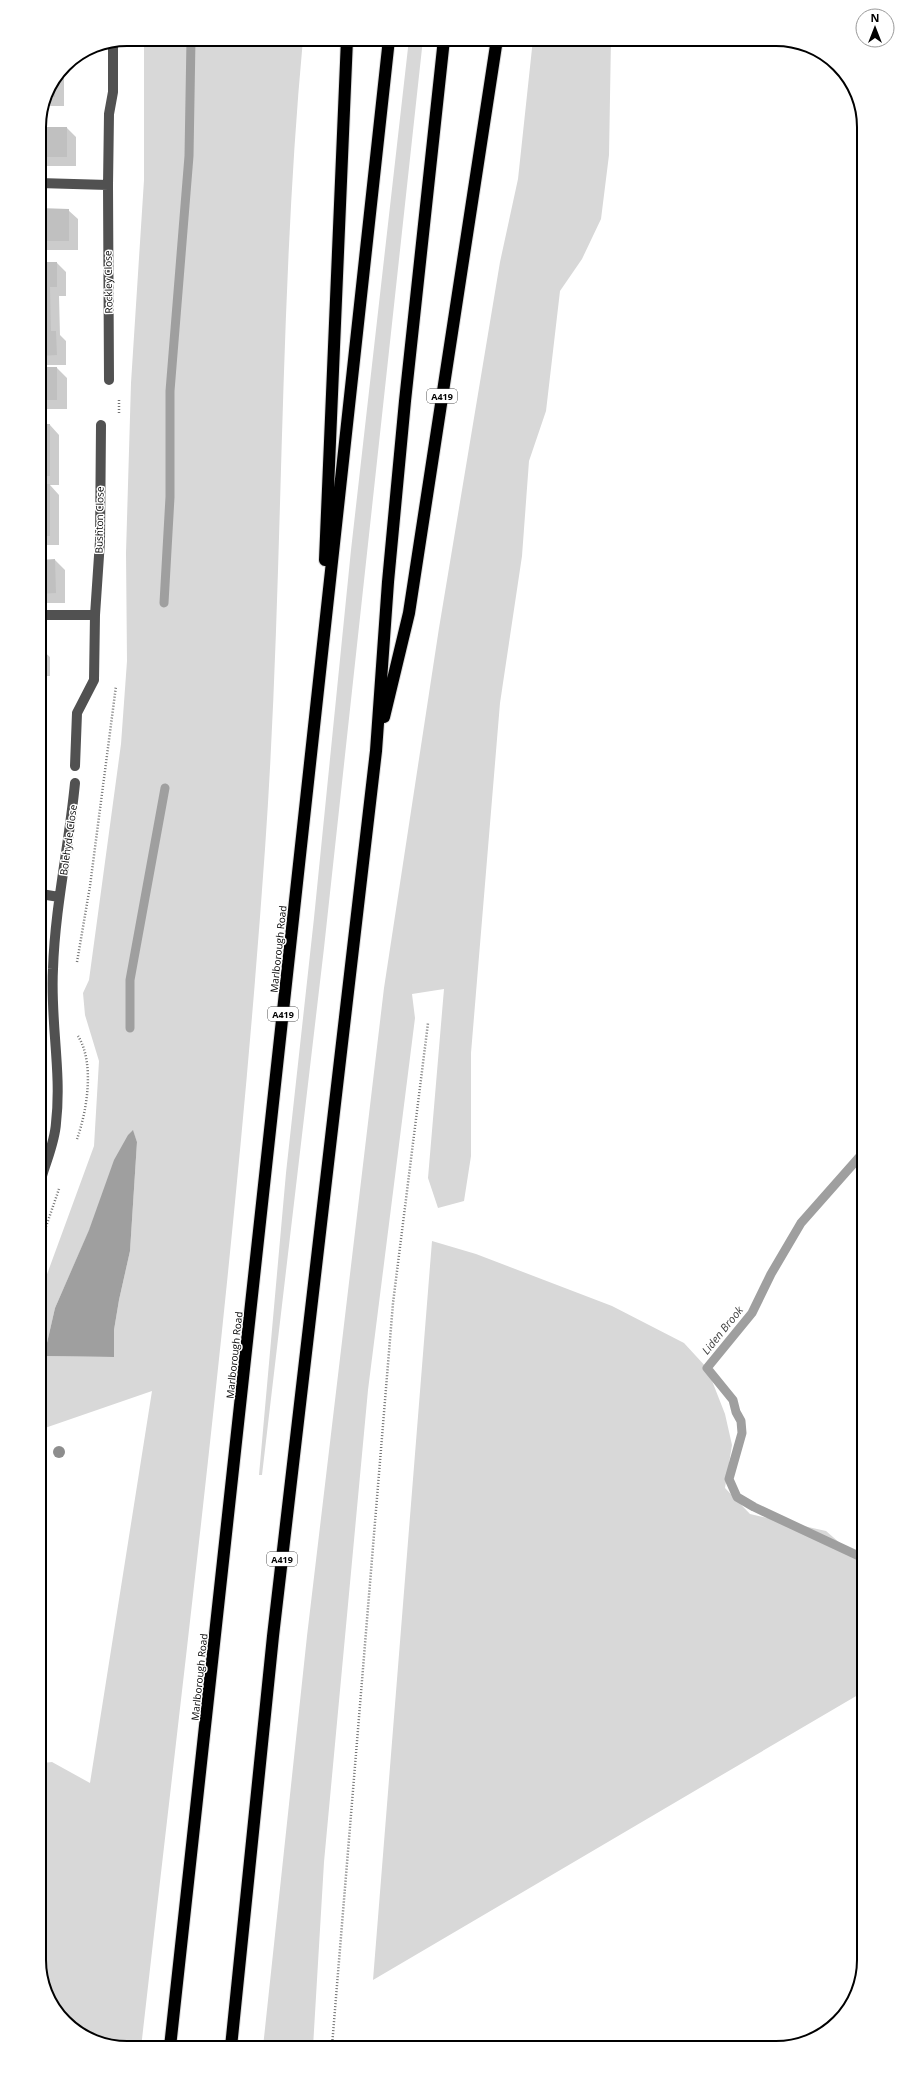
<svg xmlns="http://www.w3.org/2000/svg" width="903" height="2087" viewBox="0 0 903 2087" font-family="'Open Sans',sans-serif">
<style>
.green{fill:#d8d8d8;fill-rule:evenodd}
.water{fill:#9f9f9f}
.shadow{fill:#0003}
.lines{fill:none;stroke-linecap:round;stroke-linejoin:round}
.stream{stroke:#9f9f9f;stroke-width:9}
.building{fill:#c0c0c0}
.highway-casing{stroke:#dbdbdb;stroke-width:14}
.path{stroke:#737373;stroke-width:2.5;stroke-dasharray:1 2;stroke-linecap:butt}
.minor{stroke:#515151;stroke-width:10}
.highway{stroke:#000;stroke-width:12}
.tree{fill:#8d8d8d}
.labels{text-anchor:middle;dominant-baseline:central;stroke-width:3;stroke-linejoin:round;paint-order:stroke}
.shield{fill:#fff;stroke:#4c4c4c;stroke-width:1}
.shield-label{font-size:9px;font-weight:bold;fill:#000}
.street-label{font-size:10px;fill:#000;stroke:#fff}
.water-label{font-size:11px;font-style:italic;fill:#404040;stroke:#fff}
.rim{fill:none;stroke:#000;stroke-width:2}
</style>
<rect width="100%" height="100%" fill="#fff"/>
<path class="green" d="M 144,39 L 303,39 C 278,308 284,579 265,849 C 237,1249 186,1648 141,2048 L 121,2048 L 73,2030 L 44,1988 L 43,1763 L 52,1762 L 90,1783 L 152,1391 L 42,1429 L 42,1288 L 94,1146 L 99,1061 L 85,1015 L 83,993 L 89,980 L 121,744 L 127,661 L 126,553 L 131,383 L 144,180 ZM 133,1131 L 137,1142 L 130,1251 L 119,1300 L 114,1330 L 114,1357 L 44,1356 L 55,1308 Z
M 409,39 L 423,39 L 324,948 L 262,1475 L 259,1475 L 286,1173 L 314,918 L 351,550 Z
M 533,39 L 611,39 L 609,155 L 601,219 L 582,259 L 560,291 L 546,411 L 529,461 L 522,556 L 500,703 L 471,1053 L 471,1156 L 464,1201 L 438,1208 L 428,1178 L 444,989 L 412,994 L 415,1018 L 368,1390 L 324,1862 L 313,2047 L 263,2047 L 307,1636 L 384,988 L 439,628 L 500,262 L 518,179 Z
M 432,1241 L 476,1254 L 612,1306 L 684,1343 L 707,1368 L 725,1414 L 732,1445 L 725,1488 L 750,1514 L 826,1531 L 863,1563 L 863,1692 L 373,1980 Z"/>
<path class="water" d="M 133,1130 L 137,1142 L 130,1251 L 119,1300 L 114,1330 L 114,1357 L 44,1356 L 55,1308 L 89,1230 L 114,1160 L 128,1135 Z"/>
<path class="shadow" d="M 64,67 L 64,106 L 43,106 L 46,93 Z
M 39,128 L 67,128 L 76,137 L 76,166 L 39,166 Z
M 39,209 L 68,210 L 78,219 L 78,250 L 39,250 Z
M 40,263 L 57,263 L 66,272 L 66,296 L 59,296 L 60,335 L 66,341 L 66,365 L 40,365 Z
M 40,368 L 57,368 L 67,378 L 67,409 L 40,409 Z
M 40,425 L 50,425 L 59,435 L 59,485 L 50,485 L 59,495 L 59,545 L 40,545 Z
M 55,560 L 65,570 L 65,603 L 40,603 L 40,561 Z
M 40,648 L 50,657 L 50,676 L 40,676 Z"/>
<g class="lines">
<path class="stream" d="M 164,603 L 170,497 L 170,391 L 189,156 L 191,39
M 130,1028 L 130,980 L 165,788
M 862,1154 L 801,1223 L 771,1274 L 752,1313 L 707,1368 L 733,1400 L 736,1412 L 741,1421 L 742,1433 L 729,1479 L 737,1497 L 754,1507 L 863,1558"/>
</g>
<path class="building" d="M 55,80 L 55,97 L 45,97 L 46,93 Z
M 39,127 L 67,127 L 67,157 L 39,157 Z
M 39,208 L 69,209 L 69,241 L 39,241 Z
M 40,262 L 57,262 L 57,287 L 50,287 L 51,331 L 56,331 L 57,355 L 40,356 Z
M 40,367 L 57,367 L 57,400 L 40,400 Z
M 40,424 L 50,424 L 50,476 L 40,476 Z
M 40,484 L 50,484 L 50,536 L 40,536 Z
M 55,559 L 56,593 L 40,594 L 40,560 Z"/>
<g class="lines">
<defs>
<path id="highway" d="M 325,560 L 347,39
M 384,717 L 409,613 L 497,39
M 170,2047 L 389,39
M 231,2047 L 273,1636 L 376,751 L 388,582 L 405,401 L 444,39"/>
</defs>
<use href="#highway" class="highway-casing"/>
<path class="path" d="M 119,413 L 119,398
M 77,962 L 90,886 L 116,686
M 77,1139 C 87,1111 95,1063 78,1036
M 42,1238 L 59,1189
M 332,2046 L 393,1303 L 428,1023"/>
<path class="minor" d="M 39,183 L 108,185 L 109,114 L 113,92 L 113,42
M 108,185 L 109,380
M 40,615 L 95,615 L 94,680 L 77,713 L 75,766
M 95,615 L 100,541 L 101,425
M 41,894 L 59,897
M 42,1176 C 47,1159 55,1141 56,1123 C 62,1072 50,1021 53,969 C 55,907 69,846 75,783"/>
<use href="#highway" class="highway"/>
</g>
<circle class="tree" cx="59" cy="1452" r="6"/>
<g class="labels">
<g class="shield">
<rect x="427" y="389" width="30" height="14" rx="3"/>
<rect x="268" y="1007" width="30" height="14" rx="3"/>
<rect x="267" y="1552" width="30" height="14" rx="3"/>
</g>
<g class="shield-label">
<text x="442" y="396">A419</text>
<text x="283" y="1014">A419</text>
<text x="282" y="1559">A419</text>
</g>
<g class="street-label">
<text transform="translate(108 282) rotate(-91)">Rockley Close</text>
<text transform="translate(99 520) rotate(-89)">Bushton Close</text>
<text transform="translate(68 840) rotate(-82)">Bolehyde Close</text>
<text transform="translate(278 949) rotate(-84)">Marlborough Road</text>
<text transform="translate(234 1355) rotate(-84)">Marlborough Road</text>
<text transform="translate(199 1677) rotate(-84)">Marlborough Road</text>
</g>
<g class="water-label">
<text transform="translate(722 1330) rotate(-51)">Liden Brook</text>
</g>
</g>
<path d="M0 0H903V2087H0ZM127 46H776A81 81 0 0 1 857 127V1960A81 81 0 0 1 776 2041H127A81 81 0 0 1 46 1960V127A81 81 0 0 1 127 46Z" fill="#fff" fill-rule="evenodd"/>
<path class="rim" d="M127 46H776A81 81 0 0 1 857 127V1960A81 81 0 0 1 776 2041H127A81 81 0 0 1 46 1960V127A81 81 0 0 1 127 46Z"/>
<g transform="translate(875 28)"><circle r="19" fill="#ffffff" stroke="#999999"/>
<path d="M0-3L7 15L0 10L-7 15Z" fill="#000000"/>
<text y="-6" font-size="11" font-weight="bold" text-anchor="middle" fill="#000000">N</text>
</g>
</svg>
